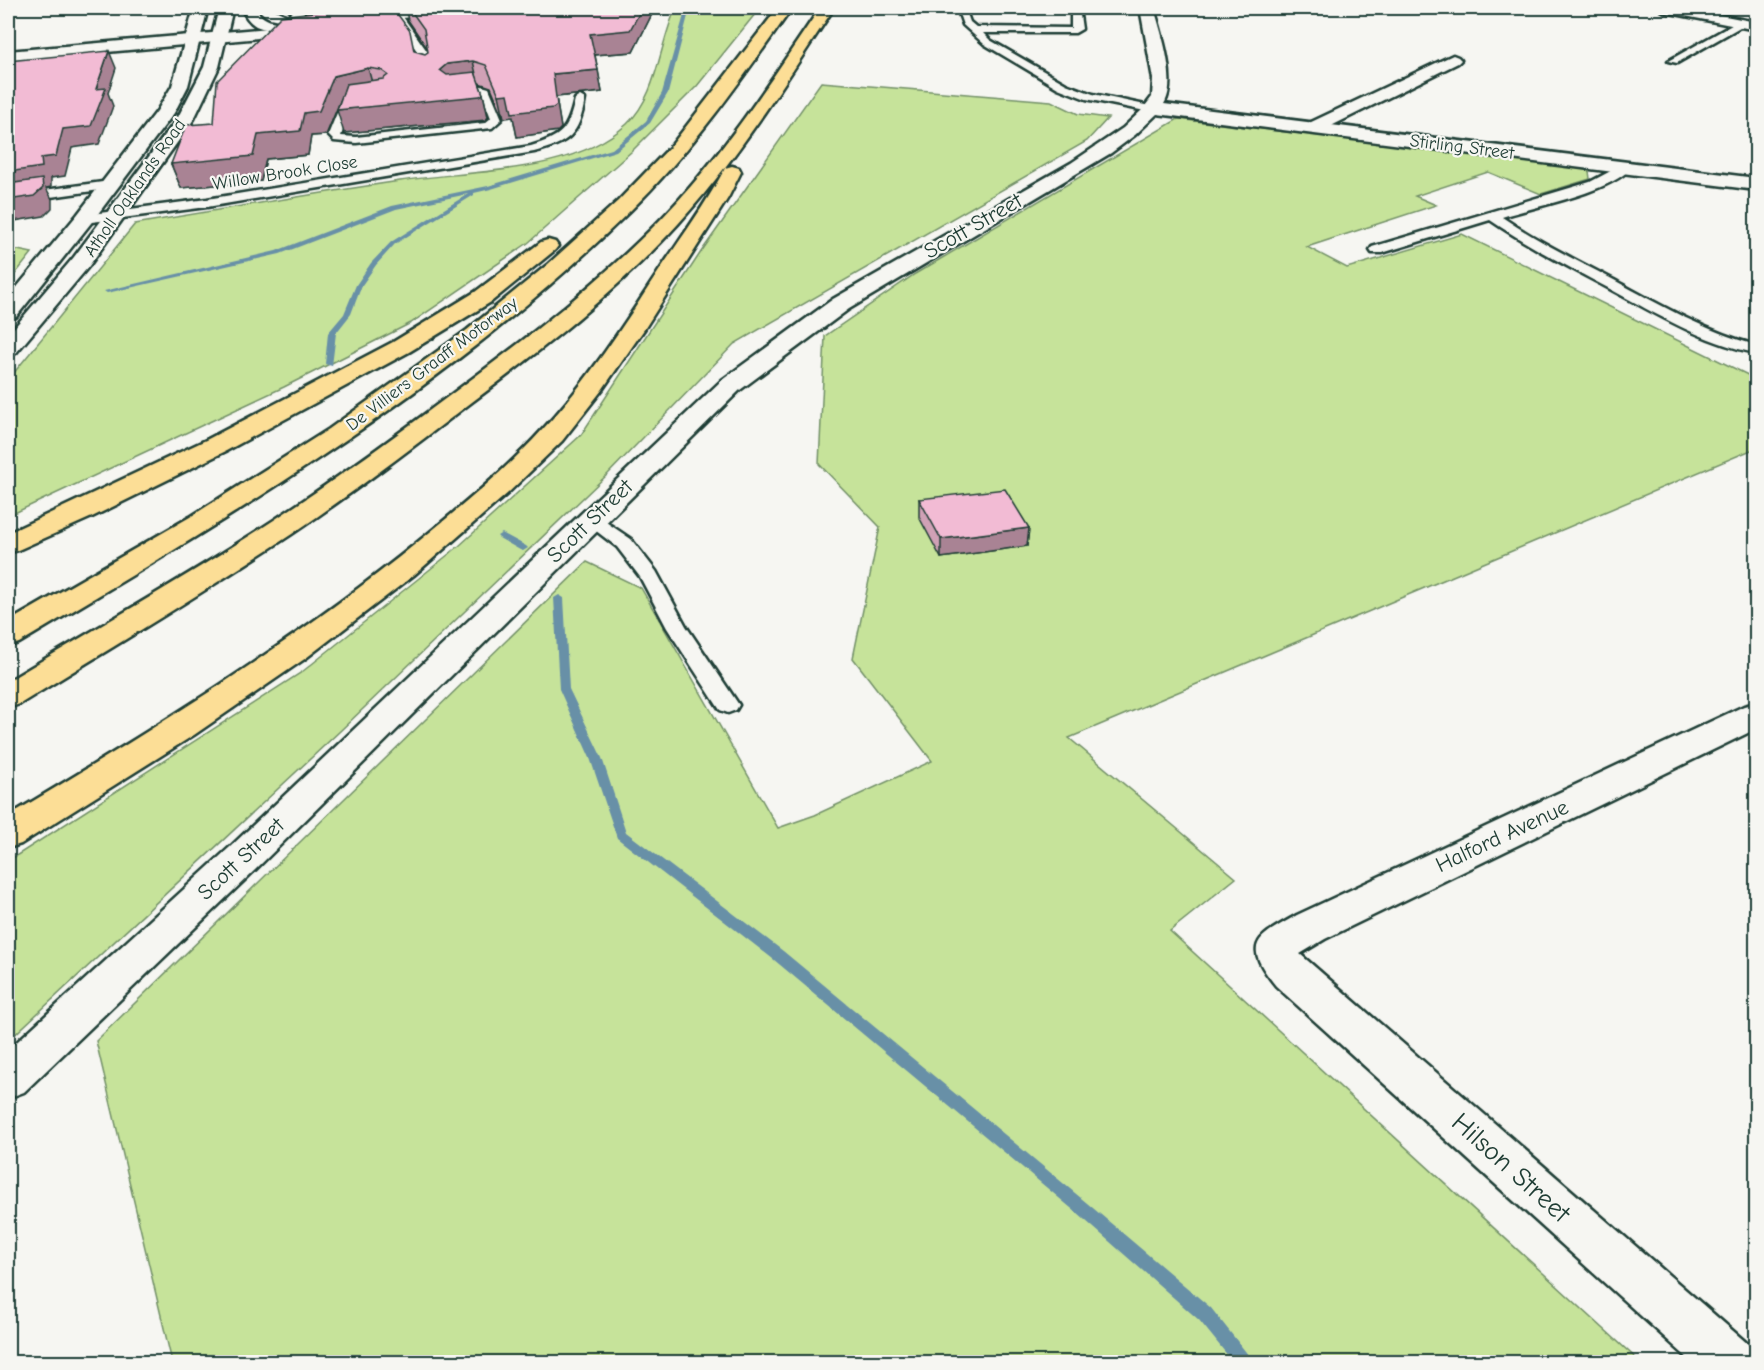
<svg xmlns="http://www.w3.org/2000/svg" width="1764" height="1370" viewBox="0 0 1764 1370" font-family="'Comic Neue',sans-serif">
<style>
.green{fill:#c6e39a;stroke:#729067;stroke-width:1.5}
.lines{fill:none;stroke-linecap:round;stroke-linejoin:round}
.stream{fill:#6890a7;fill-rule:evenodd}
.lane-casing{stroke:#1f3d34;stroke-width:5}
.street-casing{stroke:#1f3d34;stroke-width:5}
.secondary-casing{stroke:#1f3d34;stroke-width:5}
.highway-casing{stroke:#1f3d34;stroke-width:5}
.lane{fill:#f6f6f2;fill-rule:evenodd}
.street{fill:#f6f6f2;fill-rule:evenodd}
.secondary{fill:#f6f6f2;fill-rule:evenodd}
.highway{fill:#fcde96;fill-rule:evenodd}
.wall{fill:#d0a1b6;stroke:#1f3d34;stroke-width:1.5}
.shaded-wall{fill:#a98394;stroke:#1f3d34;stroke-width:1.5}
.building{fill:#f2bbd4;stroke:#1f3d34;stroke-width:1.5}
.labels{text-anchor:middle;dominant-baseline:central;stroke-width:4.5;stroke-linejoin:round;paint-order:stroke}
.far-street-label{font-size:18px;fill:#1f3d34;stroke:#f6f6f2}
.street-label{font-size:22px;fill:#1f3d34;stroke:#f6f6f2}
.near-street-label{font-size:27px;fill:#1f3d34;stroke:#f6f6f2}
</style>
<rect width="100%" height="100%" fill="#f6f6f2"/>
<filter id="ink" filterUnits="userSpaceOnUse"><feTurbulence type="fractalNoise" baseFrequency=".0167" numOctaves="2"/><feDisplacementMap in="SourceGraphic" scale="12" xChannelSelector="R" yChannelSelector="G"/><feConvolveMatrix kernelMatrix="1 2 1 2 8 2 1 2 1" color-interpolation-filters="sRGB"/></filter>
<g filter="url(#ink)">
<path class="green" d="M 676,8 L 760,8 L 697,86 L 631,152 L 528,243 L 411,323 L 284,387 L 8,516 L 8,380 L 135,224 C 223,209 312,194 400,181 C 470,170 571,175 627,124 C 658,95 659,44 676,8 Z
M 821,82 L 1051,101 L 1078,114 L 1108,118 L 1087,141 L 734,344 L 608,474 L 340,731 L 8,1041 L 8,861 L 302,672 L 459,546 L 581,435 L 701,252 Z
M 1178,119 L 1570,166 L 1589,171 L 1590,179 L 1541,194 L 1488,172 L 1415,196 L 1436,205 L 1307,247 L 1347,268 L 1462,234 L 1756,379 L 1756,448 L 1069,738 L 1236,878 L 1170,931 L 1640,1362 L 172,1362 L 96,1041 L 587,562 L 641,588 L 778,828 L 815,815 L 932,761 L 853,658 L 880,527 L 819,464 L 825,336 L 915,274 Z
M 8,248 L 32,253 L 8,283 Z"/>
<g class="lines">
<path class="stream" d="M 686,8 L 690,8 L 668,93 L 650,123 L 616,151 L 491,189 L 474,193 L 474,195 L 395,244 L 376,265 L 362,285 L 351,314 L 336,333 L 332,366 L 325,364 L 328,333 L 344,314 L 356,285 L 371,263 L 391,242 L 468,194 L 396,209 L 280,254 L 107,293 L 104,291 L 276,251 L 392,206 L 488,186 L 612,149 L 646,121 L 662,93 Z
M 502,533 L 526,546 L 528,548 L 523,551 L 520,550 L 499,538 L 497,536 Z
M 559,595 L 564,598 L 569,689 L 602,758 L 626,832 L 783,951 L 1087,1203 L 1211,1308 L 1249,1356 L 1251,1362 L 1233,1362 L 1199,1320 L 1077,1213 L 773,959 L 617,838 L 590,758 L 559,689 L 554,598 Z"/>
<defs>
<path id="lane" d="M 277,8 L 288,8 L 291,10 L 287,13 Z
M 957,8 L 965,8 L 970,22 L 976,27 L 1071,28 L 1071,8 L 1079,8 L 1082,29 L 1075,33 L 983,33 L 990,40 L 1066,84 L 1093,94 L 1150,106 L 1155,109 L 1150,112 L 1086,99 L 1058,88 L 984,44 L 963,25 Z
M 395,14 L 401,14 L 427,51 L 431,74 L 422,72 L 417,51 L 393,16 Z
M 1739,21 L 1747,23 L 1677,63 L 1668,61 Z
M 478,85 L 489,88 L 502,119 L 492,128 L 356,143 L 334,141 L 328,135 L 341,103 L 356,95 L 361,98 L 351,105 L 341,136 L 356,137 L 485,123 L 491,118 L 481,92 L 453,95 L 448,92 L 453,89 Z
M 580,96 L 585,99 C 579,135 569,143 534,152 L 207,207 L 84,223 L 78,219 L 84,215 L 207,199 L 531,146 C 562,136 568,131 575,99 Z
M 1624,164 L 1628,165 L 1628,171 C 1602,194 1537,206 1502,217 C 1537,241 1576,260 1614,280 C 1660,305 1705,331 1756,345 L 1756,353 C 1704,343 1656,314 1610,289 C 1569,267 1528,246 1490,220 L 1382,253 L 1372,253 L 1370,250 L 1372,247 L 1590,182 Z
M 110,181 L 116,185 L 114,188 L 8,203 L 8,195 Z
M 591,515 L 597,516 L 631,539 L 656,571 L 686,626 L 739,705 L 736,710 L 728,713 L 720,710 L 667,628 L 640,577 L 617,547 L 582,520 L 585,516 Z"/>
<path id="street" d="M 421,8 L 450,8 L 443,12 L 281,36 L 8,61 L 8,51 L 281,27 Z
M 1658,8 L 1684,8 L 1756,22 L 1756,30 L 1665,12 Z
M 1453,55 L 1458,57 L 1461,60 L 1458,63 L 1319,132 L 1307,132 L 1304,128 L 1307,124 Z
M 1756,703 L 1756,729 L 1325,939 L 1300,954 L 1748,1344 L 1756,1362 L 1692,1362 L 1276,986 C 1241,943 1257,938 1297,915 L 1744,706 Z"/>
<path id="secondary" d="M 194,8 L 208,8 L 188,86 L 174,113 L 91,223 L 16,317 L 8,319 L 8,298 L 77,215 L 157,111 L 172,86 Z
M 219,8 L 233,8 L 219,67 L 194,119 L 89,266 L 16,353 L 8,355 L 8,335 L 74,257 L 177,119 L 204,67 Z
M 241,8 L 255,8 C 274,39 310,7 325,23 C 315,33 269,32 256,26 C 249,22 245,15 241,8 Z
M 1140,8 L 1154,8 C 1161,32 1178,82 1164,104 L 1756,178 L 1756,190 L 1157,114 L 1135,135 L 1111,153 L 849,309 L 740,390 L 255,870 L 24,1092 L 8,1098 L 8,1050 L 229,848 L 722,380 L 833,299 L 1071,163 L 1123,128 L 1142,110 L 1152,97 L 1153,79 Z"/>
<path id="highway" d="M 778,8 L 792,8 C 743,78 692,150 631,210 C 452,387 234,515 19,643 L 8,646 L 8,622 L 190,517 L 329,429 L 467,330 L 547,265 L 618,201 L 671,146 Z
M 820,8 L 834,8 C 785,82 738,158 678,224 C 617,291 544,348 472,402 C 413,447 354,492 292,534 C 203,593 111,648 20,704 L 8,708 L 8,681 C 96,628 187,577 274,520 C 335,480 394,437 453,393 C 526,339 599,283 662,218 C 723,155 771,80 820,8 Z
M 732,166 L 739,168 L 741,172 L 728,198 L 645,328 L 602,390 L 562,441 L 508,493 L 414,575 L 306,658 L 194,735 L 21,844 L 8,848 L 8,816 C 149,732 291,645 419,541 C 462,506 506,470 543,429 C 588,381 623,326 659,271 C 681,238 704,207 723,172 L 725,168 Z
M 548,240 L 555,242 L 558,246 L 555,250 L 491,302 L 409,352 L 226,451 L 92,517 L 18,550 L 8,553 L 8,533 L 208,439 L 393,342 L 475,292 L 541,242 Z"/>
</defs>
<use href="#lane" class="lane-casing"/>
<use href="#street" class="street-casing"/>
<use href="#secondary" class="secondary-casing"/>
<use href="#highway" class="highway-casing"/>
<use href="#lane" class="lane"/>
<use href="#street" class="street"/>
<use href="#secondary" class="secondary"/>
<use href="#highway" class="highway"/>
</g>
<path class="wall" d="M 303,8 L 404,8 L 394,8 L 415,51 L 425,54 L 428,52 L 427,48 L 408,20 L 405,8 L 655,8 L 633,52 L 595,55 L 602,92 L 556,97 L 561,128 L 558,131 L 517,137 L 513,117 L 504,118 L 491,87 L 479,83 L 483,94 L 488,117 L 486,120 L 344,133 L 340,101 L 326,135 L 311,136 L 308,155 L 266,159 L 261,181 L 181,188 L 171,164 L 214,123 L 305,13 Z
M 919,499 L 1029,528 L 1027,546 L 941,558 L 919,517 Z"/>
<path class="shaded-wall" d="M 304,8 L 404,8 L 307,17 Z
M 642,8 L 655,8 L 633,52 L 593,55 L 590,34 Z
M 109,51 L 116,68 L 108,93 L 113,106 L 99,144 L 72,148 L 65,176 L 51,178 L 51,187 L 46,188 L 52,199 L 52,208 L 44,216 L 8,222 L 8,172 L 41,158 L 63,129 L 96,89 Z
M 473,61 L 478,83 L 452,87 L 440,70 L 447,64 Z
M 368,68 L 374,90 L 341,99 L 326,135 L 311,136 L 308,155 L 266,159 L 261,181 L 181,188 L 171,164 L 258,135 L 334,76 Z
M 598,70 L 602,92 L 556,97 L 561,128 L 558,131 L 517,137 L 513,117 L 504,118 L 499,95 L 553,74 Z
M 483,94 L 488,117 L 486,120 L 344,133 L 337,110 Z
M 1029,528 L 1027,546 L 941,558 L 941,539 Z"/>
<path class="building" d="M 347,8 L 393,8 L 410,31 L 414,51 L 425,54 L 428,52 L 424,29 L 409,8 L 642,8 L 630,30 L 590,34 L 598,70 L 553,74 L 557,105 L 553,108 L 512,113 L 508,94 L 499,95 L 486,65 L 473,61 L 447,64 L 440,70 L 447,75 L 475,72 L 483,94 L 480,96 L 337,110 L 346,84 L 383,79 L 388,75 L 381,70 L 368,68 L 334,76 L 319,111 L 304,113 L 300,131 L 258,135 L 253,156 L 171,164 L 186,125 L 214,123 L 217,81 L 281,16 Z
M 109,51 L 96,89 L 106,88 L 91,126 L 63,129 L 56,156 L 41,158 L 42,167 L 8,172 L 8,61 Z
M 42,179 L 43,188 L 34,196 L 8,200 L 8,184 Z
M 1005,489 L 1029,528 L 941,539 L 919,499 Z"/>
</g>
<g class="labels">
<g class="far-street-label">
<text transform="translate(1462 147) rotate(7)">Stirling Street</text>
<text transform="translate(285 173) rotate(-9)">Willow Brook Close</text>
<text transform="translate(135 188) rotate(-55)">Atholl Oaklands Road</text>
<text transform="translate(432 364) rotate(-37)">De Villiers Graaff Motorway</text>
</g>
<g class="street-label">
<text transform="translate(973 226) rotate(-30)">Scott Street</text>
<text transform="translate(590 521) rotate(-44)">Scott Street</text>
<text transform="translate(1502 836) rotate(-25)">Halford Avenue</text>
<text transform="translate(241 859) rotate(-43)">Scott Street</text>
</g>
<g class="near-street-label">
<text transform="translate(1511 1168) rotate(42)">Hilson Street</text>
</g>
</g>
<rect width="1764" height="1370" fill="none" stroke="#f6f6f2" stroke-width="30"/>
<rect x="15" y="15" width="1734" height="1340" fill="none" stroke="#1f3d34" stroke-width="2" filter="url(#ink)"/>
</svg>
